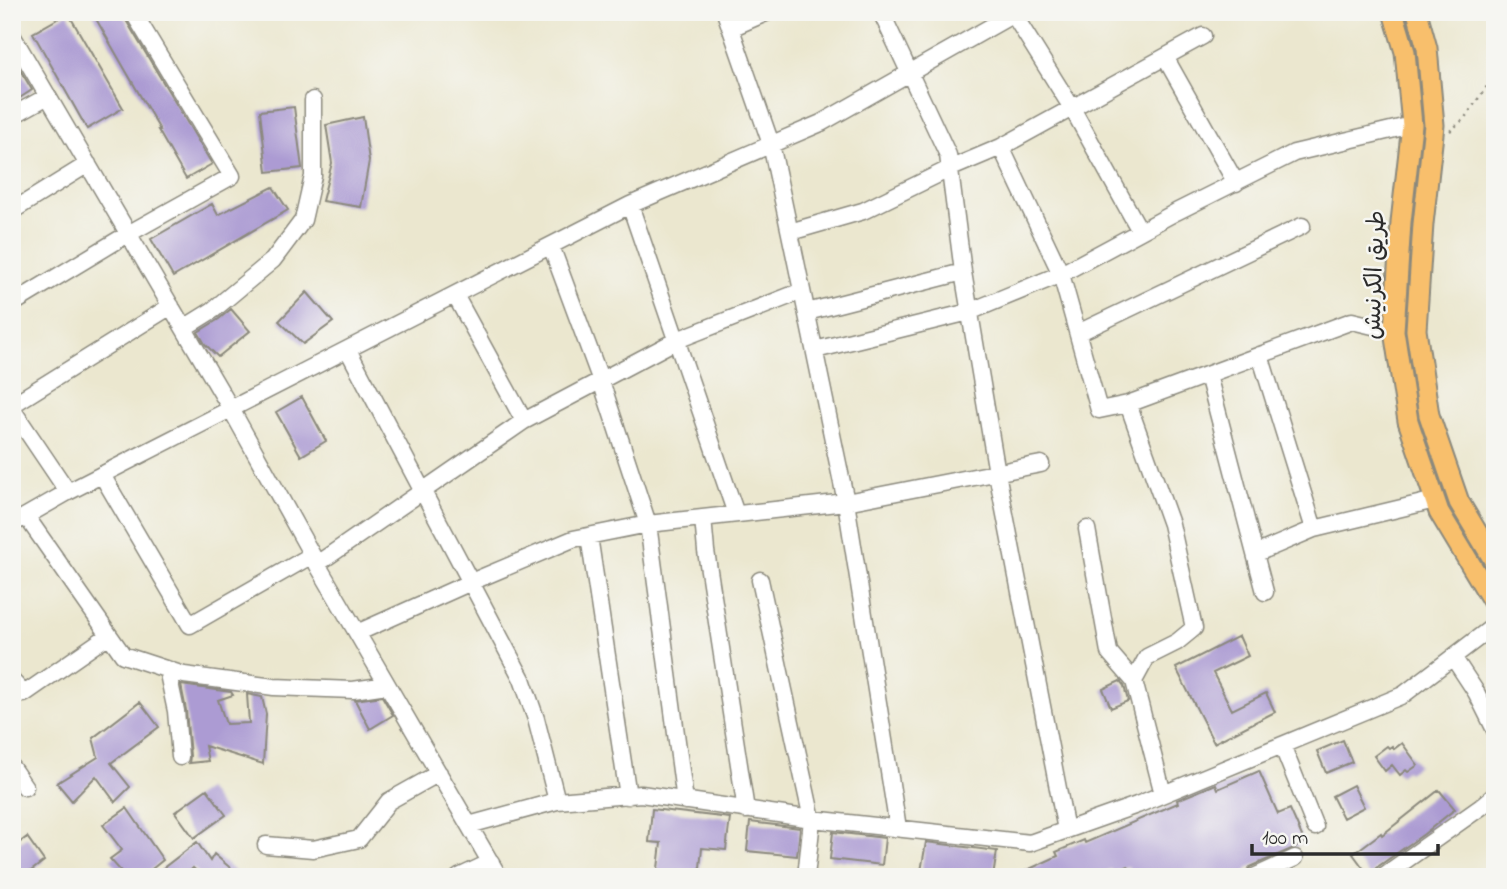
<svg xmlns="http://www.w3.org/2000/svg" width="1507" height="889" viewBox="0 0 1507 889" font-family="'Indie Flower','Playpen Sans Arabic',sans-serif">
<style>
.building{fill:#ac9bd3}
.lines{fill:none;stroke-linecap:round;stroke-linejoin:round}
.minor-casing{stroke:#8b897d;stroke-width:19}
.major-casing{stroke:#8b897d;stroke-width:23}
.path{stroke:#8b897d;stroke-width:2.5;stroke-dasharray:2 5;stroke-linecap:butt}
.minor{stroke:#fff;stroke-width:16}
.major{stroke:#f8bf6c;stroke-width:19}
.labels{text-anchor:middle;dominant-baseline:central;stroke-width:5;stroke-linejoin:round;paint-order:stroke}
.street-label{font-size:24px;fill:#2b2b2b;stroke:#f6f6f2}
</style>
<rect width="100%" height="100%" fill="#f6f6f2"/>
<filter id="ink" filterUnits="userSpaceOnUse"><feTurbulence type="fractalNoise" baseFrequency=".0143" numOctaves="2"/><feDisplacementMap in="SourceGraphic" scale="14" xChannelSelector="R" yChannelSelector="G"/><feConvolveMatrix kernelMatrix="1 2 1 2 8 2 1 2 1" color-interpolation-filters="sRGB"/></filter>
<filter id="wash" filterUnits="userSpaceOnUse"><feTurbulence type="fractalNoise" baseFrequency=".00686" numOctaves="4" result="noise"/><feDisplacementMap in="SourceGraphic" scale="28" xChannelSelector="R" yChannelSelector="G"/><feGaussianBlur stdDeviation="1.57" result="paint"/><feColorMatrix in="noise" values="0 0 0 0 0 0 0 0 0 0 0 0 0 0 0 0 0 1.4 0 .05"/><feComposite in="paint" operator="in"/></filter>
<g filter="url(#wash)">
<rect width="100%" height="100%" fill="#ebe7cf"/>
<g id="blocks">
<path class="building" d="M 92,12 L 123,12 L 124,17 L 212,164 L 186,179 L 158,130 L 160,130 Z
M 68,13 L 123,108 L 87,129 L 33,33 Z
M 12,56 L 32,90 L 12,103 Z
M 294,107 L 302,168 L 267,172 L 260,111 Z
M 363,117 L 369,161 L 361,207 L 322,201 L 332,163 L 326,125 Z
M 273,187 L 288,210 L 173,277 L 151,239 L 212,204 L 218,215 Z
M 307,292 L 333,322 L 303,344 L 279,321 Z
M 231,309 L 250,331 L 218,357 L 205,344 L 198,332 L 219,319 Z
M 302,397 L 326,441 L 301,456 L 276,412 Z
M 1239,636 L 1248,656 L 1213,673 L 1232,710 L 1266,693 L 1275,712 L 1214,743 L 1176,668 Z
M 1120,681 L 1124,686 L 1128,701 L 1111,708 L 1103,689 Z
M 181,685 L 231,692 L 233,695 L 218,700 L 226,724 L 249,723 L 247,694 L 262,697 L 266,714 L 263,764 L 205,746 L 208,761 L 189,763 L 190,756 L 186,710 Z
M 382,696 L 393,715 L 370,729 L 355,700 Z
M 140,702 L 159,727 L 111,763 L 130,787 L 115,802 L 96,776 L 72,801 L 57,783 L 98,757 L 93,738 Z
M 1343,740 L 1352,762 L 1326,773 L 1317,751 Z
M 1402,743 L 1418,765 L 1408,772 L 1406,770 L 1400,775 L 1392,765 L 1385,771 L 1374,756 L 1387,746 L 1389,748 L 1392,746 L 1394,749 Z
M 1259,771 L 1278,814 L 1290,809 L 1305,843 L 1250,867 L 1244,874 L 1238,877 L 1132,877 L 1128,866 L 1113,873 L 1111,869 L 1095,877 L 1012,877 L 1058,856 L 1056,852 L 1084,840 L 1085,843 L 1178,803 L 1177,800 L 1216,784 L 1218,789 Z
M 1353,785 L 1364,807 L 1343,818 L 1332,796 Z
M 207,789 L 226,815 L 194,838 L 175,812 Z
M 1439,790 L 1455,809 L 1424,834 L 1376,868 L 1370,877 L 1353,854 L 1381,833 L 1382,835 Z
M 127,808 L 163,860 L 142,877 L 126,877 L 110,859 L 122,850 L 103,825 Z
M 652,809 L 730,818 L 726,850 L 702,848 L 699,877 L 657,877 L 661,843 L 649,842 Z
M 750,822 L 800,828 L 797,856 L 747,851 Z
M 833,832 L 885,838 L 882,865 L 830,859 Z
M 12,834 L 19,843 L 27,837 L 44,861 L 23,877 L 12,877 Z
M 197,842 L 210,861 L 214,854 L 241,877 L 203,877 L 193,868 L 184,877 L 169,877 L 162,869 Z
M 926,842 L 997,851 L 993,877 L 920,877 Z"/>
</g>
</g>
<g filter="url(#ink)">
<use href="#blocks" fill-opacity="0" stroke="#8b897d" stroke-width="2"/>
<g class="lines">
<defs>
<path id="minor" d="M 725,12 L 771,144 L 795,257 L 846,502 L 898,828
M 881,12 L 948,155 L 963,272 L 997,473 L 1066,830
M 1012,12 L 1072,108 L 1140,231
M 731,28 L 768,12
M 12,35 L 231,409 L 317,564 L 499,877
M 1165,57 L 1236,183
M 12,116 L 48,96
M 1001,147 L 1061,274 L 1099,410 L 1128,404 L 1352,321 L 1394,331
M 630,205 L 736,514
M 12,211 L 88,164
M 790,232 L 863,211 L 949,169 L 1001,147 L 1203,36
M 551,246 L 601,381 L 648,524 L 685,801
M 455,295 L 524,421
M 12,304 L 128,234 L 232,176 L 133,12
M 807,312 L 963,272
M 184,328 L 213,310 L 273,260 L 303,220 L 313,176 L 313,100
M 1078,333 L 1302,226
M 348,350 L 522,679 L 536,719 L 557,801
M 815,350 L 969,312 L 1061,274 L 1176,212 L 1294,153 L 1412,125
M 1260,355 L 1314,529
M 1208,375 L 1265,592
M 1128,404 L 1171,524 L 1194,628 L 1177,642 L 1147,657 L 1134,681
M 12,405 L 171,306
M 12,409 L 68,492
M 102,475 L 190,625 L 312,555
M 26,516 L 123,655 L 184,675 L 274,687 L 353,690 L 387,685
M 703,518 L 706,551 L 746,810
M 12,524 L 68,492 L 630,205 L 821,123 L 1017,12
M 1087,529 L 1109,652 L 1134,681 L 1163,794
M 589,536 L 628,796
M 1255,554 L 1314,529 L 1435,500
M 317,564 L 524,421 L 677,340 L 802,291
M 760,580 L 812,819 L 806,877
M 357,633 L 471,582 L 573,539 L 648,524 L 846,502 L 1041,464
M 1453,657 L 1476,692 L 1495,730
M 167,669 L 176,711 L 180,757
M 12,681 L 24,694 L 109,635
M 1282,745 L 1315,827
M 12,768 L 25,787
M 469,825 L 557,801 L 641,794 L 812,819 L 1030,843 L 1137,805 L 1403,695 L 1495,625
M 266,845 L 313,849 L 359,839 L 389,801 L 439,773
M 459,877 L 491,862
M 1254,877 L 1295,858
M 1382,877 L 1481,807 L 1495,795"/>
<path id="major" d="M 1393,12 L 1405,52 L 1412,125 L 1401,222 L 1394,331 L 1408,421 L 1439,512 L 1495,605
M 1417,12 L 1427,48 L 1434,125 L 1423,224 L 1416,330 L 1429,415 L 1459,502 L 1495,562"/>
</defs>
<use href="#minor" class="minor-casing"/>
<use href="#major" class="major-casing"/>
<path class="path" d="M 1450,131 L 1464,119 L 1490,82 L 1495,59"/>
<use href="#minor" class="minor"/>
<use href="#major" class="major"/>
</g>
</g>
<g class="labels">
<g class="street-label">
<text transform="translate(1376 275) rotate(-88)">طريق الكرنيش</text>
</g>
</g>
<rect width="1507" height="889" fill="none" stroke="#f6f6f2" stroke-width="42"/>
<path d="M1252 844v10h186v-10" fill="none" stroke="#2b2b2b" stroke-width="3.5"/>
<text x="1262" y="844" font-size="21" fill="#2b2b2b" stroke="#f6f6f2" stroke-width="5" paint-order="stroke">100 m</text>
</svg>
